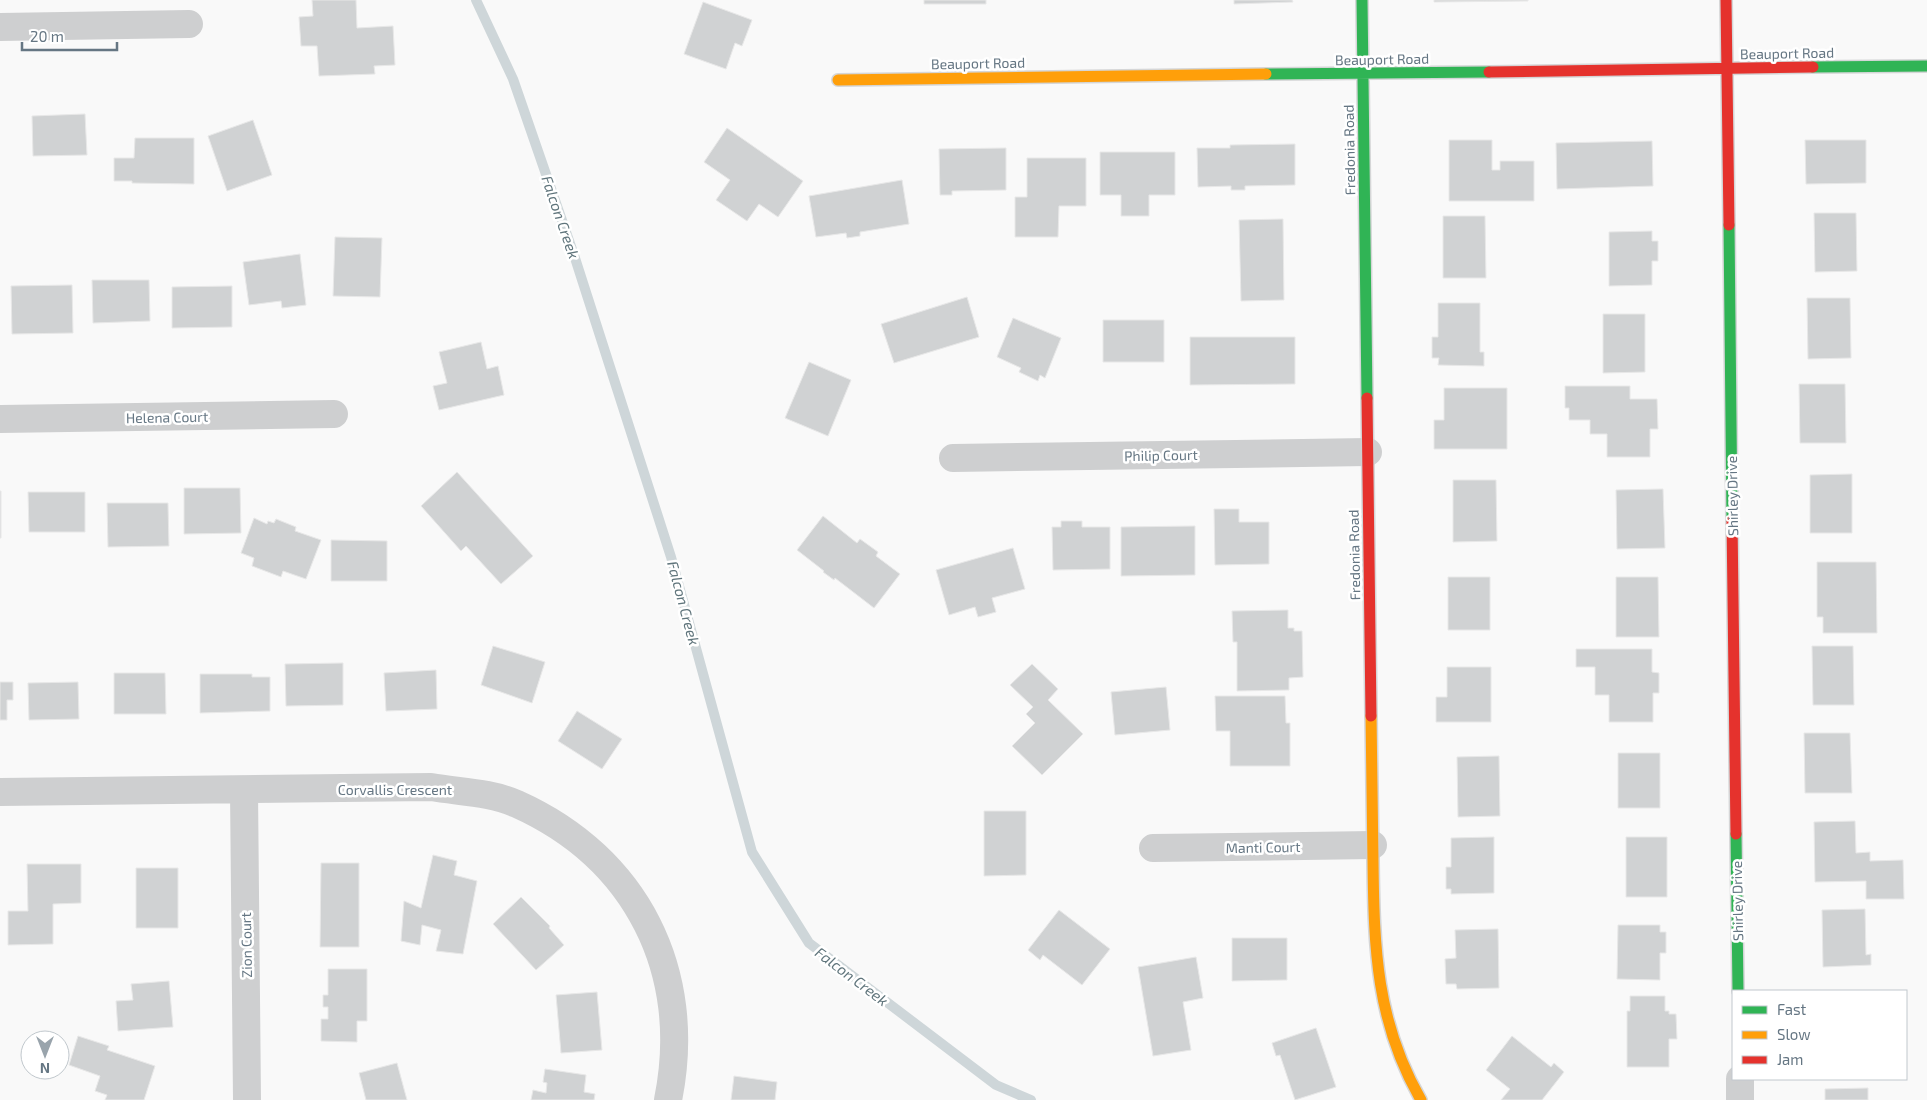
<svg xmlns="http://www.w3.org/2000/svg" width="1927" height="1100" viewBox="0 0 1927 1100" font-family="'Exo 2',sans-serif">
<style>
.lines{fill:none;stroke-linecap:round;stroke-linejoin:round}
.stream{stroke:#ced6d9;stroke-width:10}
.building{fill:#d0d2d3;stroke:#e8e8e8}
.fast-casing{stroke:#d5d6d7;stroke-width:14}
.slow-casing{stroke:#d5d6d7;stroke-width:14}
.jam-casing{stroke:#d5d6d7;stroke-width:14}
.street{stroke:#cecfd0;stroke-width:28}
.fast{stroke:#30b455;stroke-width:11}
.slow{stroke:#ff9f0a;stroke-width:11}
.jam{stroke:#e5322d;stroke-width:11}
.labels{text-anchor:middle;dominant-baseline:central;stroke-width:5;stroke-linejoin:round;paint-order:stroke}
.street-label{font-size:14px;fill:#657683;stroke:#fff}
.water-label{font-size:15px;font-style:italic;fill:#60757c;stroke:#fff}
</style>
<rect width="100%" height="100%" fill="#f9f9f9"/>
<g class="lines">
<path class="stream" d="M 476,0 L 513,79 L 575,258 L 671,557 L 752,852 L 809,943 L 996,1085 L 1031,1100"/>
</g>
<path class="building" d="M 312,0 L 356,0 L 357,28 L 393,26 L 395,65 L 374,66 L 375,74 L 319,76 L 317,46 L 301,46 L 299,17 L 313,16 Z
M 924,0 L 986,0 L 986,4 L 924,4 Z
M 1234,0 L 1292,0 L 1293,2 L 1234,4 Z
M 1434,0 L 1528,0 L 1528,1 L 1434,2 Z
M 703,2 L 752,20 L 742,46 L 735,43 L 726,69 L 684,54 Z
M 85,114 L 87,155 L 33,156 L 32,116 Z
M 253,120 L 272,175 L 227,191 L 208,136 Z
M 727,128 L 803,181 L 778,217 L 759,204 L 747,221 L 716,200 L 730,180 L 704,162 Z
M 135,138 L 194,138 L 194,184 L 132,183 L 132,181 L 114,181 L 114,158 L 134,158 Z
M 1449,140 L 1492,140 L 1492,170 L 1500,170 L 1500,161 L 1534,161 L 1534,201 L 1449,201 Z
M 1805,140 L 1866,140 L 1866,183 L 1806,184 Z
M 1652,141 L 1653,186 L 1557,189 L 1556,143 Z
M 1295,144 L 1295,185 L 1245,186 L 1245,190 L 1231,190 L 1231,186 L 1198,187 L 1197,148 L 1230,148 L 1230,145 Z
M 1006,148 L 1006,190 L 952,191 L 952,195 L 940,195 L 939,149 Z
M 1100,152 L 1175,152 L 1175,195 L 1149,195 L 1149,216 L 1121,216 L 1121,195 L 1100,195 Z
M 1027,158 L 1086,158 L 1086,206 L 1059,206 L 1058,237 L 1015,237 L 1015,197 L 1027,197 Z
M 902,180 L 909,224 L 860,232 L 860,236 L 847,238 L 846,233 L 816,237 L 809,196 Z
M 1814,213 L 1856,213 L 1857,271 L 1815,272 Z
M 1443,216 L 1485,216 L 1486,278 L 1443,278 Z
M 1283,219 L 1284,300 L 1241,301 L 1239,220 Z
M 1652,231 L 1652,241 L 1658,241 L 1658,261 L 1652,261 L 1652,285 L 1609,286 L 1609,232 Z
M 335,237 L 382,238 L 380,297 L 333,296 Z
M 300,254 L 306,305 L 282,308 L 281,301 L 249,305 L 243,262 Z
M 92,280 L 149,280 L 150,321 L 93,323 Z
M 72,285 L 73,333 L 12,334 L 11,286 Z
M 232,286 L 232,327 L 172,328 L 172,287 Z
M 967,297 L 979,337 L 894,363 L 881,324 Z
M 1807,298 L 1850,298 L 1851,358 L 1808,359 Z
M 1438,303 L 1480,303 L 1480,352 L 1484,352 L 1484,366 L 1438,365 L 1439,358 L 1432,358 L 1432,337 L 1438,337 Z
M 1603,314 L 1645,314 L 1645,372 L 1603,373 Z
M 1013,318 L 1061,338 L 1045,378 L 1040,375 L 1038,381 L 1019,372 L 1021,368 L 997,357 Z
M 1103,320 L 1164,320 L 1164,362 L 1103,362 Z
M 1190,337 L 1295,337 L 1295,384 L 1190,385 Z
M 481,342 L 487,369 L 498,366 L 504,395 L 439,410 L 433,386 L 447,383 L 439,352 Z
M 809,362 L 851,380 L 828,436 L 785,418 Z
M 1799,384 L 1845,384 L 1846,443 L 1800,443 Z
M 1565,386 L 1630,386 L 1630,399 L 1657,399 L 1658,429 L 1650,429 L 1650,457 L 1607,457 L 1607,434 L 1590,434 L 1590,420 L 1569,420 L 1569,408 L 1565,408 Z
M 1444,388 L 1507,388 L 1507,449 L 1434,449 L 1434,420 L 1444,420 Z
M 457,472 L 533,556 L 501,584 L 466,546 L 461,551 L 421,506 Z
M 1852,474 L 1852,533 L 1810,533 L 1810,475 Z
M 1453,480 L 1496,480 L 1497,541 L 1453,542 Z
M 184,488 L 240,488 L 241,533 L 184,534 Z
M 1663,489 L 1665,548 L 1617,549 L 1616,490 Z
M 0,491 L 1,491 L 1,538 L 0,538 Z
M 28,492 L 85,492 L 85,532 L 29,532 Z
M 107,503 L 168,503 L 169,546 L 108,547 Z
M 1214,509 L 1239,509 L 1239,522 L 1269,522 L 1269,564 L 1215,565 Z
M 823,516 L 857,543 L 860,539 L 878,552 L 876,556 L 900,574 L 874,608 L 835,578 L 834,580 L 823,572 L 824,571 L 797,550 Z
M 254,518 L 267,524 L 268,521 L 274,523 L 276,519 L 296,527 L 295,531 L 321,540 L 306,579 L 283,571 L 281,577 L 252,566 L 254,558 L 241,553 Z
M 1061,521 L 1082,521 L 1082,527 L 1110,527 L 1110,569 L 1053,570 L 1052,527 L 1061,527 Z
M 1195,526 L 1195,575 L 1121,576 L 1121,527 Z
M 331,540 L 387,541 L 387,581 L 331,581 Z
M 1013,548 L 1025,589 L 992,598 L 996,612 L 978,617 L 975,607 L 949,615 L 936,570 Z
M 1817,562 L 1876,562 L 1877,633 L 1823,633 L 1823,617 L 1817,617 Z
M 1448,577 L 1490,577 L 1490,630 L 1448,630 Z
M 1616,577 L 1658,577 L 1659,637 L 1616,637 Z
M 1288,610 L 1288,628 L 1294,628 L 1294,631 L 1302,631 L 1303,677 L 1289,678 L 1289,690 L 1237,691 L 1237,642 L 1233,642 L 1232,611 Z
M 493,646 L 545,662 L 532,703 L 481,685 Z
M 1812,646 L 1853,646 L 1854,705 L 1813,705 Z
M 1576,649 L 1652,649 L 1652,672 L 1659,673 L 1659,693 L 1653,693 L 1653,722 L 1609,722 L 1609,695 L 1595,695 L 1595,667 L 1576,667 Z
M 343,663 L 343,705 L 286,706 L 285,664 Z
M 1032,664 L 1058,689 L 1048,700 L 1083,734 L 1042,775 L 1012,746 L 1035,723 L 1026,714 L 1033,707 L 1010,685 Z
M 1447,667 L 1491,667 L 1491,722 L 1436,722 L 1436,697 L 1447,697 Z
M 436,670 L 437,709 L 386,711 L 384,673 Z
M 114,673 L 165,673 L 166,714 L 114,714 Z
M 200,674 L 252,674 L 252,677 L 270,677 L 270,711 L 200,713 Z
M 0,682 L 13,682 L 13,700 L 7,700 L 7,720 L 0,720 Z
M 78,682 L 79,719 L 29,720 L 28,683 Z
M 1166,687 L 1170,730 L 1115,735 L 1111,692 Z
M 1215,696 L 1285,696 L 1286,723 L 1290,723 L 1290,766 L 1230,766 L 1230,731 L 1216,731 Z
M 577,711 L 622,739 L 602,769 L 558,741 Z
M 1804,733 L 1850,733 L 1852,793 L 1805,793 Z
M 1618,753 L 1660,753 L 1660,808 L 1618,808 Z
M 1499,756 L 1500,816 L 1458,817 L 1457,757 Z
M 984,811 L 1026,811 L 1026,875 L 984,876 Z
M 1855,821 L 1856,853 L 1870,852 L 1870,861 L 1903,860 L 1904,899 L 1866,899 L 1866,881 L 1815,882 L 1814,822 Z
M 1494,837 L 1494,893 L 1451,894 L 1451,889 L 1446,889 L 1446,867 L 1451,867 L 1451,838 Z
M 1626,837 L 1667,837 L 1667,897 L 1626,897 Z
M 433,855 L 457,861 L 454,875 L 477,881 L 463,954 L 436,951 L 441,930 L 422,925 L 420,945 L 401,941 L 404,901 L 421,908 Z
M 321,863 L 359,863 L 359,947 L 320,947 Z
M 27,864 L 81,864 L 81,903 L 53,904 L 53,944 L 8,945 L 8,911 L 28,911 Z
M 136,868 L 178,868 L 178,928 L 136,928 Z
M 521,897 L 550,926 L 549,928 L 564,945 L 536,970 L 493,924 Z
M 1865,909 L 1866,955 L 1871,954 L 1871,965 L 1823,967 L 1822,910 Z
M 1059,910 L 1110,949 L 1082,985 L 1043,955 L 1040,960 L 1028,950 Z
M 1618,925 L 1660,925 L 1660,932 L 1666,932 L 1666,953 L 1660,953 L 1660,980 L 1617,979 Z
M 1498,929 L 1499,988 L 1457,989 L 1456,984 L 1446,984 L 1445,959 L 1456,958 L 1455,930 Z
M 1232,938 L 1287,938 L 1287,980 L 1232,981 Z
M 1196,957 L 1203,998 L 1183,1002 L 1191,1050 L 1153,1056 L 1138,967 Z
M 328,969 L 367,969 L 367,1021 L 357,1021 L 357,1042 L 321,1041 L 321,1019 L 328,1019 L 328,1007 L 323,1007 L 323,995 L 328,995 Z
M 169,981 L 173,1027 L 118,1031 L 116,1001 L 133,1000 L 131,984 Z
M 597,992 L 602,1050 L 561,1053 L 556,995 Z
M 1630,996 L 1665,996 L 1665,1011 L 1669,1011 L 1669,1014 L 1676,1014 L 1677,1039 L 1669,1039 L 1669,1067 L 1627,1067 L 1627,1011 L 1630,1011 Z
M 1316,1028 L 1336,1087 L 1295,1100 L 1280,1055 L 1276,1056 L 1272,1043 Z
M 78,1036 L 109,1046 L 107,1050 L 155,1066 L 144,1100 L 105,1100 L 107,1095 L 95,1091 L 100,1076 L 69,1065 Z
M 1512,1036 L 1551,1067 L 1554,1063 L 1564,1072 L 1542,1100 L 1501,1100 L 1510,1089 L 1486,1070 Z
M 397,1063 L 407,1100 L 366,1100 L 359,1073 Z
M 545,1069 L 586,1075 L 584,1092 L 595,1094 L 594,1100 L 531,1100 L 533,1090 L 546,1093 L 547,1083 L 543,1082 Z
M 734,1076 L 777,1082 L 775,1100 L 731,1100 Z
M 1868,1088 L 1868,1100 L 1825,1100 L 1825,1089 Z"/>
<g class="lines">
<defs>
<path id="fast" d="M 1362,0 L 1367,398
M 1813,67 L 1927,66
M 1266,74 L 1489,72
M 1729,225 L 1732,520
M 1736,834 L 1738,991"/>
<path id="slow" d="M 838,80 L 1266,74
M 1371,716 C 1372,764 1372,812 1373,861 C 1374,948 1376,1022 1421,1100"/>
<path id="jam" d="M 1726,0 L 1729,225
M 1489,72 L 1813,67
M 1367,398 L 1371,716
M 1732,520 L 1736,834"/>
</defs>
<use href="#fast" class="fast-casing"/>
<use href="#slow" class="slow-casing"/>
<use href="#jam" class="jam-casing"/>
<path class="street" d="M 0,27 L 189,24
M 0,419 L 334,414
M 953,458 L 1368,452
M 244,790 L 247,1100
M 0,792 L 431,787 C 460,792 490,792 517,804 C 637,858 694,972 668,1100
M 1153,848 L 1373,845
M 1740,1079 L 1740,1100"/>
<use href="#fast" class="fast"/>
<use href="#slow" class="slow"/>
<use href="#jam" class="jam"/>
</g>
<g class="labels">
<g class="street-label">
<text transform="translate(1787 53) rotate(-1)">Beauport Road</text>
<text transform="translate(1382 59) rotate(-1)">Beauport Road</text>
<text transform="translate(978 63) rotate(-1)">Beauport Road</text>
<text transform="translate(1349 150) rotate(-91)">Fredonia Road</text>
<text transform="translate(167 417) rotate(-1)">Helena Court</text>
<text transform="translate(1161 455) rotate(-1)">Philip Court</text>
<text transform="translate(1732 496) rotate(-91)">Shirley Drive</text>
<text transform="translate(1354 555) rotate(-91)">Fredonia Road</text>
<text x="395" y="789">Corvallis Crescent</text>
<text transform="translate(1263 847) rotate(-1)">Manti Court</text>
<text transform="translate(1737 901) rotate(-91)">Shirley Drive</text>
<text transform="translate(246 945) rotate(-91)">Zion Court</text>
</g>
<g class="water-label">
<text transform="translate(561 217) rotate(71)">Falcon Creek</text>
<text transform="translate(684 603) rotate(75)">Falcon Creek</text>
<text transform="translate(852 976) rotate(37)">Falcon Creek</text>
</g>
</g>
<rect x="1732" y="990" width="175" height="90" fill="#ffffff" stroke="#c1c8cd"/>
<rect x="1742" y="1006" width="25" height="8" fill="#30b455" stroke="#c1c8cd"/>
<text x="1777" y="1015" font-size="15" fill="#657683">Fast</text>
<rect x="1742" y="1031" width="25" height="8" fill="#ff9f0a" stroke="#c1c8cd"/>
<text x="1777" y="1040" font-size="15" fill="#657683">Slow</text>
<rect x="1742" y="1056" width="25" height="8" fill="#e5322d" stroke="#c1c8cd"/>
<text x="1777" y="1065" font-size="15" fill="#657683">Jam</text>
<g transform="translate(45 1055) rotate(180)"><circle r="24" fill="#ffffff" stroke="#c1c8cd"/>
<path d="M0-4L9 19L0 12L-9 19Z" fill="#99a4ac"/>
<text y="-8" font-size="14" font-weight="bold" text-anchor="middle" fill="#657683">N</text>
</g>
<path d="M22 42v8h95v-8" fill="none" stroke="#657683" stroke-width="2.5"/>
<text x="30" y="42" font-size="15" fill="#657683" stroke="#ffffff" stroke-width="4" paint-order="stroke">20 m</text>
</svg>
